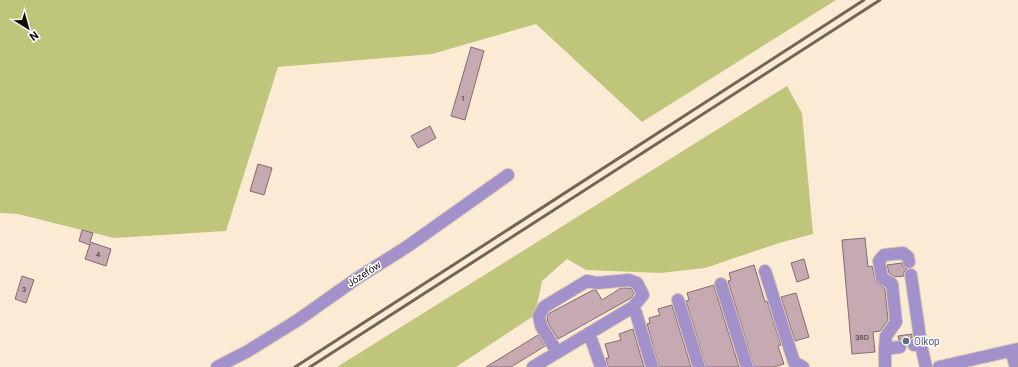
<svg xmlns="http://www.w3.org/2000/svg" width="1018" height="367" viewBox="0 0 1018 367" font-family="Roboto,sans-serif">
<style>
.green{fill:#bfc67c}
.building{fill:#c6a9b1;stroke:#846a72}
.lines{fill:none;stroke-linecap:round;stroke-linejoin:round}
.minor-casing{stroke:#d7c8b3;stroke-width:14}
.minor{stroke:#a291cb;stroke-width:12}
.rail{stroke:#716658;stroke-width:3}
.service-dot{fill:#5c6f8a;stroke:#fff;stroke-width:1.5}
.labels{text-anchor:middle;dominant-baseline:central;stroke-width:3;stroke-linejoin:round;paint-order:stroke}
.number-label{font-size:8px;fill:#413632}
.street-label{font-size:10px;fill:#150f07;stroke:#fff}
.service-label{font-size:10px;fill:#4e5e75;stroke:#fff;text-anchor:start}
</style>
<rect width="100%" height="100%" fill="#fcebd4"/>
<path class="green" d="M 0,0 L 836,0 L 642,122 L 536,24 L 432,54 L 278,67 L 226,231 L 114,238 L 18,214 L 0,213 Z
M 787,86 L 802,113 L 813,234 L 779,243 L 705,268 L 661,273 L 586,270 L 567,259 L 542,281 L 535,315 L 456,367 L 337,367 Z"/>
<path class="building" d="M 471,47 L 484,51 L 465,120 L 451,116 Z
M 430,126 L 436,138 L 418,148 L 411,136 Z
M 258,164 L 272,168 L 264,195 L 250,191 Z
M 82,230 L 93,233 L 90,242 L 111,249 L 106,266 L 85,259 L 90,244 L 90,245 L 79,241 Z
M 865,238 L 868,267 L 872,266 L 876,282 L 885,289 L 888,320 L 880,331 L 873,332 L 875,352 L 852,354 L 842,240 Z
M 804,259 L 809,278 L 797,282 L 791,263 Z
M 902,263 L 903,267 L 907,269 L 904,272 L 904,276 L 895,277 L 889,273 L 887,265 Z
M 754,265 L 765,302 L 767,301 L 781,345 L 778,346 L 784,364 L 774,367 L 754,367 L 728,281 L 731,280 L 729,273 Z
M 22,276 L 34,280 L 26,303 L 15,299 Z
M 714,285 L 714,286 L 739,367 L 706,367 L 686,301 L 689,300 L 687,293 Z
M 621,288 L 628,288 L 632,289 L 634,294 L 631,298 L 558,339 L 548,323 L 547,317 L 548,314 L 593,290 L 596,290 L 602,300 Z
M 796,293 L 809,337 L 795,341 L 781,297 Z
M 672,305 L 691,367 L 659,367 L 647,324 L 650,323 L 649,318 L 660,315 L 658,309 Z
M 633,329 L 644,367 L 608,367 L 606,358 L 609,358 L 605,344 L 621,340 L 619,334 Z
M 912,334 L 912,338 L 908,341 L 907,344 L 903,340 L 899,340 L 898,336 Z
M 538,335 L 545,346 L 511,367 L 486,367 Z"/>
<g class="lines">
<defs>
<path id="minor" d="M 765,271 L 794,362 L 803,367
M 911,275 L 921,345
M 721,284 L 747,367
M 678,300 L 699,367
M 589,333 L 601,367
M 914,345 L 921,345 L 926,367
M 885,349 L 886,336 L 896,322 L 892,284 L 882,278 L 879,261 L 884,255 L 903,253 L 908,257 L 909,262
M 1011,351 L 1016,367
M 557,352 L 541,326 L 539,316 L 544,307 L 587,281 L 597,283 L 629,280 L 637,283 L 643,295 L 633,307
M 217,367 L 248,351 L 298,320 L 356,279 L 408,246 L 508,175
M 533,367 L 633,307 L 636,313 L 652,367
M 885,367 L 885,349 L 900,347
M 939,367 L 1018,349"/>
</defs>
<use href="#minor" class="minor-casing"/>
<use href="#minor" class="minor"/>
<path class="rail" d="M 295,367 L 864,0
M 310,367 L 880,0"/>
</g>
<circle class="service-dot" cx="906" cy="341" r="4"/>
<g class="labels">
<g class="number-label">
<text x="463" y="98">1</text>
<text x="98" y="254">4</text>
<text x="24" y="289">3</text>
<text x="862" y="337">38D</text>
</g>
<g class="street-label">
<text transform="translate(364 274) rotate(-33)">Józefów</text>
</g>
<g class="service-label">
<text x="914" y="341">Olkop</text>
</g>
</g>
<g transform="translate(28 28) rotate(143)" stroke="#ffffff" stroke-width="3" paint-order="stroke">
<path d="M0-3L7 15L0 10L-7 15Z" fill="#150f07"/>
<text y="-6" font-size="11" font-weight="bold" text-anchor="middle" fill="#150f07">N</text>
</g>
</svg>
